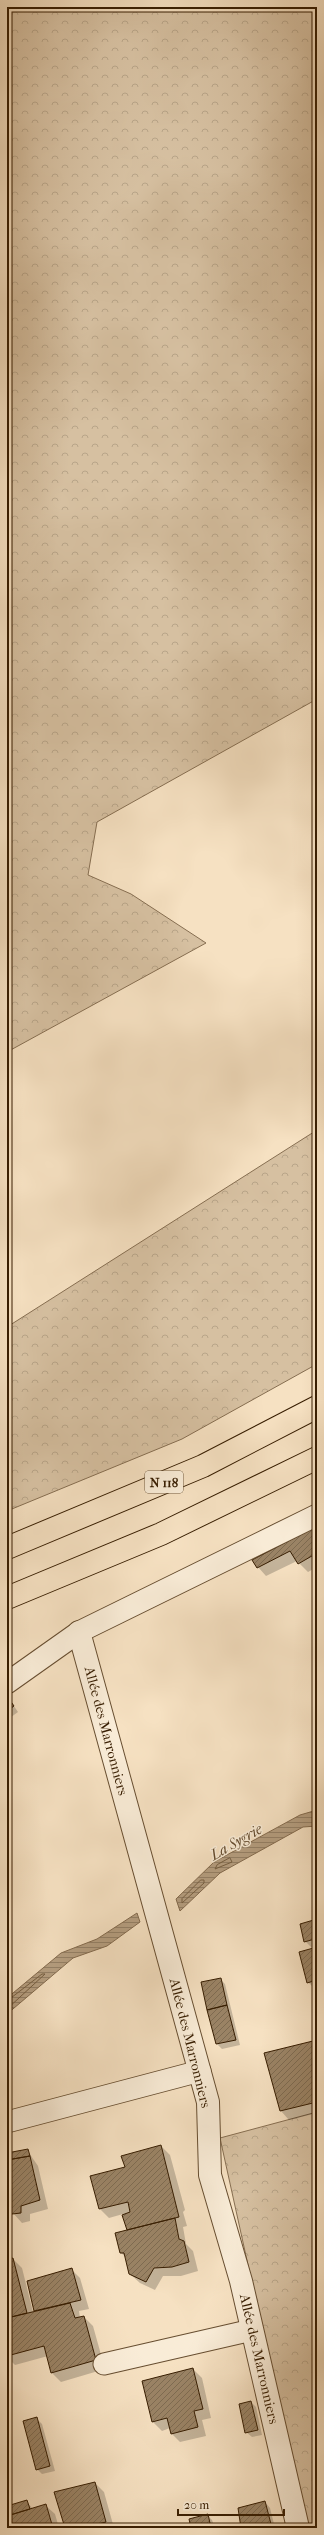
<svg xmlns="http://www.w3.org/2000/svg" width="324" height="2535" viewBox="0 0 324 2535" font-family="'IM FELL French Canon',serif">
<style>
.forest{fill:url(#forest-crowns);stroke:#866e51}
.water{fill:url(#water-rules);stroke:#836a4d}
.shadow{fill:#0003}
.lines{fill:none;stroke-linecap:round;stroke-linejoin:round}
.shore{stroke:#765e40;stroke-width:1}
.building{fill:url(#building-hatch);stroke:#371d01}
.lane-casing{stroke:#674e31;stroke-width:23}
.street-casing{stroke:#674e31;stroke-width:24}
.highway-casing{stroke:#371d01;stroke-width:24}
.lane{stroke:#f9ecd7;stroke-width:21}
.street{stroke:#f9ecd7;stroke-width:22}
.highway{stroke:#f6e1c2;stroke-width:22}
.labels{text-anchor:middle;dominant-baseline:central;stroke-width:3;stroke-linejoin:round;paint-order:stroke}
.shield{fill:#f9ecd7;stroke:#715b41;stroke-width:1}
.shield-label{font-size:13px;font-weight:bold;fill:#371d01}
.street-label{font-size:14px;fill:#371d01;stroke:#f9ecd7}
.water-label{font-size:15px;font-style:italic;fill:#634a2d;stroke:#f9ecd7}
</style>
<defs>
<pattern id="forest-crowns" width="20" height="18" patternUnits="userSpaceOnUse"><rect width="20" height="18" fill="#d6c0a1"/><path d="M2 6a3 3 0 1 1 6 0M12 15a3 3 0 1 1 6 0" fill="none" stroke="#b8a589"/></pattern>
<pattern id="water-rules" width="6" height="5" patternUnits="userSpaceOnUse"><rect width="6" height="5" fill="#b59e80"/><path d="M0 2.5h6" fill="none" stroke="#948066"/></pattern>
<pattern id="building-hatch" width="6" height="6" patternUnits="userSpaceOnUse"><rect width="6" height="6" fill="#9a8365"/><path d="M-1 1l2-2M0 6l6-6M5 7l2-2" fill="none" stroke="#7e6b51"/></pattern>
</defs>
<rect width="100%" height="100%" fill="#f6e1c2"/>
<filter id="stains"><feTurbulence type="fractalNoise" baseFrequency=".005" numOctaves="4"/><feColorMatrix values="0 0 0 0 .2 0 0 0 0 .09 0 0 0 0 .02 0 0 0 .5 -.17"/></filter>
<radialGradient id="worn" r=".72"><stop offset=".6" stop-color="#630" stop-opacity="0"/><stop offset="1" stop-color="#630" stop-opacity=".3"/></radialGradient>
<path class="forest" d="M 7,7 L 317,7 L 317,699 L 97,822 L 88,875 L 131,894 L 206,943 L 7,1052 Z
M 317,1130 L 317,1364 L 182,1439 L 7,1511 L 7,1327 Z
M 317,2112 L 317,2528 L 306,2528 L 220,2138 Z"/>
<path class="water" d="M 317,1810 L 317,1826 L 303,1827 L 220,1873 L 180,1911 L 176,1899 L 214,1862 L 300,1815 Z
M 137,1913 L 140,1922 L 107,1946 L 73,1958 L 7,2014 L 7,1998 L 61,1953 L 97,1939 Z"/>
<path class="shadow" d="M 317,1527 L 317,1567 L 308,1572 L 297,1561 L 266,1576 L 258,1567 Z
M 7,1696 L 18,1712 L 7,1720 Z
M 317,1920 L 317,1991 L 308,1982 L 313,1949 L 305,1941 Z
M 220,1979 L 225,1984 L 240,2045 L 222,2049 L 217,2044 Z
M 317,2041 L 317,2113 L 289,2120 L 281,2111 L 266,2054 Z
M 161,2146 L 170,2155 L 185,2210 L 183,2212 L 187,2226 L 183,2227 L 186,2244 L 193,2251 L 198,2271 L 181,2276 L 163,2276 L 155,2290 L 140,2283 L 130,2274 L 127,2258 L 121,2253 L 129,2231 L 123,2214 L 109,2218 L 100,2209 L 92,2176 L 126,2168 Z
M 27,2150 L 38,2166 L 48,2209 L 30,2214 L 30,2221 L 22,2223 L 12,2212 L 7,2213 L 7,2154 Z
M 13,2259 L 22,2268 L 33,2312 L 36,2312 L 28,2281 L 71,2269 L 80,2278 L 89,2309 L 79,2311 L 80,2318 L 84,2317 L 93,2326 L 105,2369 L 61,2382 L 52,2373 L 48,2356 L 15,2365 L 7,2357 L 7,2261 Z
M 193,2369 L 202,2378 L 211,2418 L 202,2420 L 206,2436 L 180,2442 L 172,2434 L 170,2428 L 162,2431 L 153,2422 Z
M 251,2402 L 256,2407 L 262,2435 L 252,2437 L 246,2432 Z
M 7,2416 L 12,2434 L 7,2435 Z
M 37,2419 L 42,2424 L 55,2471 L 42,2474 L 37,2469 Z
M 7,2473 L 11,2482 L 7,2483 Z
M 95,2483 L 104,2492 L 114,2528 L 66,2528 Z
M 27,2502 L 33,2509 L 46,2506 L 55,2514 L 59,2528 L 7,2528 L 7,2507 Z
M 265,2502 L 270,2508 L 275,2528 L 242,2528 Z
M 207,2515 L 212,2520 L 215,2528 L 192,2528 Z"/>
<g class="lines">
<path class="shore" d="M 230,1858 L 232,1862 L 215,1869 L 217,1865 Z
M 201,1880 L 204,1880 L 204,1883 L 182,1903 L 182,1899 Z
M 7,2001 L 42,1974 L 45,1974 L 7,2009"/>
</g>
<path class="building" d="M 317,1526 L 317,1553 L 298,1564 L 290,1551 L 257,1568 L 252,1560 Z
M 7,1696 L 14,1706 L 7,1711 Z
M 317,1919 L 317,1946 L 315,1939 L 304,1942 L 300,1924 Z
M 317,1947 L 317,1980 L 307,1983 L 299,1952 Z
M 221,1978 L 227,2005 L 207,2010 L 201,1982 Z
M 227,2005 L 236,2040 L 216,2044 L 207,2010 Z
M 317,2040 L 317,2102 L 280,2111 L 264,2053 Z
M 161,2145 L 179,2217 L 127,2230 L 122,2215 L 130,2212 L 128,2202 L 99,2209 L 90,2176 L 125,2167 L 121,2156 Z
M 28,2149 L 30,2156 L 7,2160 L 7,2153 Z
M 30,2156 L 40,2200 L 21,2206 L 21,2213 L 12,2214 L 7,2205 L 7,2160 Z
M 175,2218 L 179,2239 L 184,2241 L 189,2262 L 172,2267 L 154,2268 L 146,2282 L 129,2274 L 124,2253 L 120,2253 L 115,2233 Z
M 13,2258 L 27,2313 L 7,2318 L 7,2260 Z
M 72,2268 L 81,2300 L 34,2311 L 27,2281 Z
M 70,2303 L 75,2318 L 84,2316 L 96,2360 L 51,2373 L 44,2346 L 7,2356 L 7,2318 Z
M 193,2368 L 203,2409 L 194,2411 L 198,2427 L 171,2434 L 167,2418 L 152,2422 L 142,2381 Z
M 251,2401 L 258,2430 L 245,2433 L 239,2404 Z
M 37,2417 L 50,2466 L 36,2470 L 23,2421 Z
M 95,2482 L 106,2522 L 81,2528 L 65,2528 L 54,2492 Z
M 27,2500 L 30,2509 L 7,2516 L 7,2506 Z
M 265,2501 L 272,2528 L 241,2528 L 238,2508 Z
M 46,2504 L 53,2528 L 7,2528 L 7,2516 Z
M 208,2514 L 211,2528 L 191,2528 L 189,2519 Z"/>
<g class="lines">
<defs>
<path id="lane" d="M 7,1683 L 79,1632 L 317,1515
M 7,2122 L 200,2071
M 104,2364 L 252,2330"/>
<path id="street" d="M 79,1632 L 208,2102 L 210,2175 L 241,2281 L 298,2528"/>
<path id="highway" d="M 7,1548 L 203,1466 L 317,1407
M 7,1598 L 161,1534 L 317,1458"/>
</defs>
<use href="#lane" class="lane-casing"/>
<use href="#street" class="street-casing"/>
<use href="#highway" class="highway-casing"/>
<use href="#lane" class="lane"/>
<use href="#street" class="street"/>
<use href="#highway" class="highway"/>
</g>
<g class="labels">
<rect class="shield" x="145" y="1471" width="38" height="22" rx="3"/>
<g class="shield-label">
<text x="164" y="1482">N 118</text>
</g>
<g class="street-label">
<text transform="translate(106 1731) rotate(75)">Allée des Marronniers</text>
<text transform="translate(190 2043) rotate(76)">Allée des Marronniers</text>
<text transform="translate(259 2359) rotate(77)">Allée des Marronniers</text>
</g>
<g class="water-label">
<text transform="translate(236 1842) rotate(-30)">La Sygrie</text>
</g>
</g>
<rect width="324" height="2535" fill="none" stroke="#f6e1c2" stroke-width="24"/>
<rect x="8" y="8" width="308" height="2519" fill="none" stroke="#371d01" stroke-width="2"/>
<rect x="12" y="12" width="300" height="2511" fill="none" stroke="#371d01"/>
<path d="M178 2509v6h106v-6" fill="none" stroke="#371d01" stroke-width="2"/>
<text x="184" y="2509" font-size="12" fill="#371d01" stroke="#f9ecd7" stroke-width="3" paint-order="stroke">20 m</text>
<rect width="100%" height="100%" filter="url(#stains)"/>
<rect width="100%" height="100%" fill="url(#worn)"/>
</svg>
